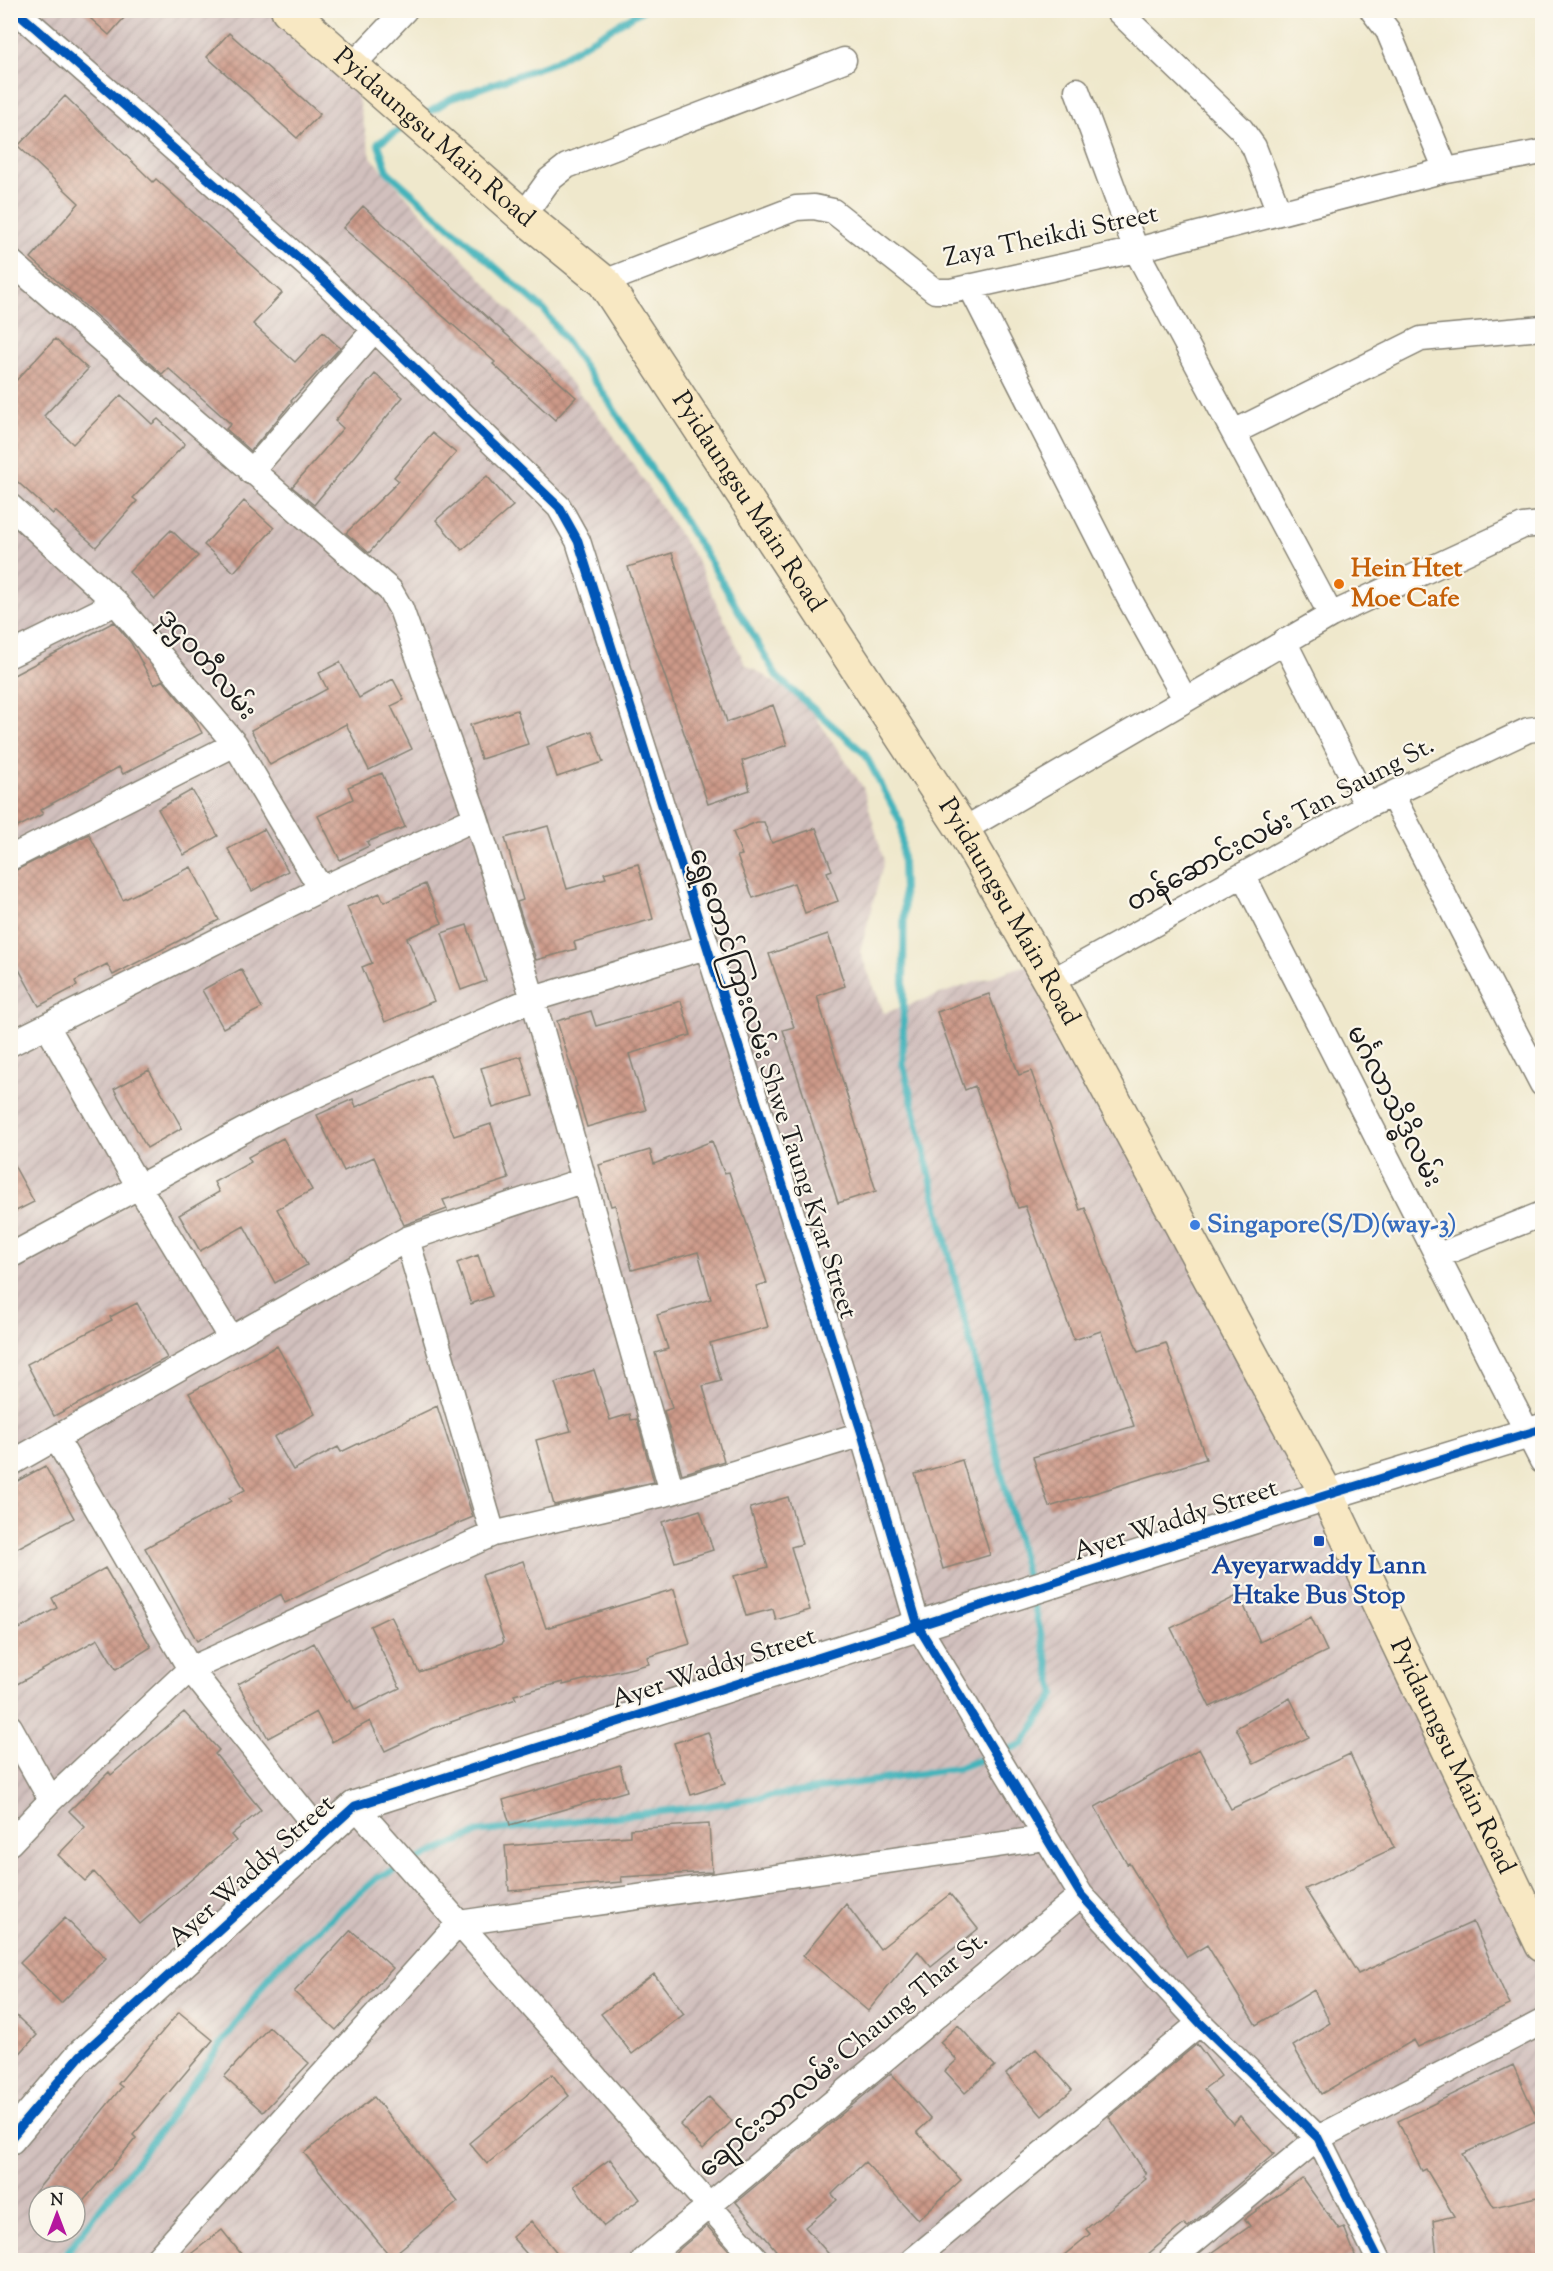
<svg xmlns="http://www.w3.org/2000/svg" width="1553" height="2271" viewBox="0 0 1553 2271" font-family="'Sorts Mill Goudy','Noto Sans Myanmar',serif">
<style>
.industrial{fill:url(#industrial-furrows);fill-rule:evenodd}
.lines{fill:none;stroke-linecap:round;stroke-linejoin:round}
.stream{stroke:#45b4bb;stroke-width:7}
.building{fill:url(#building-cross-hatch)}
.minor-casing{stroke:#868274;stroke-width:27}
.tertiary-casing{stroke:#868274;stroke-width:33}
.secondary-casing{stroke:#868274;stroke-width:36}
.minor{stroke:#fff;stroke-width:24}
.tertiary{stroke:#fff;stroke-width:30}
.secondary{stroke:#f8e8c3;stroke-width:33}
.cycleway-casing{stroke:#fbf7ec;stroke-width:13}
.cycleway{stroke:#0057b8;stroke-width:9}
.food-dot{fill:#e8710a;stroke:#fbf7ec;stroke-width:2}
.shop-dot{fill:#3f7fe0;stroke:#fbf7ec;stroke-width:2}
.transit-dot{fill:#1a4fb4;stroke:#fbf7ec;stroke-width:2}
.labels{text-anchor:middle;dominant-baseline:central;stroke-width:4.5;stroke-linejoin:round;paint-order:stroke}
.street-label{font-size:26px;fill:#1c1c1c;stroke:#fbf7ec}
.food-label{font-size:26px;font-weight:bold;fill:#c56008;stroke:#fbf7ec;text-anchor:start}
.shop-label{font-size:26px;font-weight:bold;fill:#366cbe;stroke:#fbf7ec;text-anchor:start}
.transit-label{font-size:26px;font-weight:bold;fill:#164399;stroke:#fbf7ec}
</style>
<defs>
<pattern id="industrial-furrows" width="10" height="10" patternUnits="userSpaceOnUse" patternTransform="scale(1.5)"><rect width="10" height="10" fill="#d1c0bd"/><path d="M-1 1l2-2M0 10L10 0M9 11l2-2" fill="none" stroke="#b3a4a2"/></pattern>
<pattern id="building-cross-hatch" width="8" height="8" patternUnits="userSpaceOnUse" patternTransform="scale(1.5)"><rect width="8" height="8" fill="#cd9a89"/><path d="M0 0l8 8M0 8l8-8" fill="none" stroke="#a67d6f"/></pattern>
</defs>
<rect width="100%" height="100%" fill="#fbf7ec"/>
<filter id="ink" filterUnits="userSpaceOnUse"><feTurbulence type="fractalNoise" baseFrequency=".0167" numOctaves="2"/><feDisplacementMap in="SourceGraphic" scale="12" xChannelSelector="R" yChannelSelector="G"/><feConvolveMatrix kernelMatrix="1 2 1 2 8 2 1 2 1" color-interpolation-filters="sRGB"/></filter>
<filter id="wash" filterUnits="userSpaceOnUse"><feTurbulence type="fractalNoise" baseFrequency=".008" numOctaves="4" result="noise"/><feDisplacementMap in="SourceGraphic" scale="24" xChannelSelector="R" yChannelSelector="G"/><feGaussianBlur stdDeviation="1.35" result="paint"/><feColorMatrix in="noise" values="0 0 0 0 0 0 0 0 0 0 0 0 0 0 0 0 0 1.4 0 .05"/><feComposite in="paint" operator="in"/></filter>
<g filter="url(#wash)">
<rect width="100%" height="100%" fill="#efe8cc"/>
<path class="industrial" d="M 11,11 L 288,11 L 351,67 L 371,157 L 517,318 L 609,429 L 696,559 L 745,664 L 805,701 L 863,787 L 884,861 L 860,952 L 884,1013 L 1038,961 L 1542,1945 L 1542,2260 L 11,2260 ZM 39,2196 L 75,2196 L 75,2232 L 39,2232 Z"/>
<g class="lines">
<path class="stream" d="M 423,116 L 450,99 L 552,63 L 643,10
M 406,126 L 378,143 L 388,172 L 544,310 L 606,397 L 711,563 L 777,677 L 865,754 L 901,823 L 904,904 L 903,1064 L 1028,1582
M 1001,1752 L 1023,1744 L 1055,1694 L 1032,1596
M 412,1862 L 479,1832 L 699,1807 L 958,1768 L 990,1756
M 61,2260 L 158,2133 L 276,1967 L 378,1877 L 402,1867"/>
</g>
<g id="blocks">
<path class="building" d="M 81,10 L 131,10 L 109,35 Z
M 229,33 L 320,114 L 297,138 L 207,57 Z
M 65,96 L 153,182 L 156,179 L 282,293 L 253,324 L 295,362 L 323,332 L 340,348 L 291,401 L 292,402 L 251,451 L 226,429 L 231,424 L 168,368 L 162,374 L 31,258 L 79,203 L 18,146 Z
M 363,206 L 576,397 L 555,420 L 493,364 L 495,362 L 343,228 Z
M 55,339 L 88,369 L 44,416 L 73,444 L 121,395 L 152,424 L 158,419 L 185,444 L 133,498 L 137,501 L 96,547 L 55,511 L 53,514 L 10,475 L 10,387 Z
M 375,374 L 403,397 L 314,505 L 292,487 L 343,428 L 335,421 Z
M 432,433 L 456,453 L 369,553 L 346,533 L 399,481 L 394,477 Z
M 487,476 L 513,506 L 462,550 L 436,520 Z
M 244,501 L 274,528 L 234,572 L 204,545 Z
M 171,530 L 198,556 L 155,599 L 129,572 Z
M 672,553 L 727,722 L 773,705 L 787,745 L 742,761 L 750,790 L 708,804 L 628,567 Z
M 114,622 L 131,643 L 154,685 L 163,680 L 194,718 L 202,733 L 123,774 L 119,767 L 40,810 L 43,814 L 10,831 L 10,677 Z
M 340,662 L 359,698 L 393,679 L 404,700 L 391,706 L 412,749 L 369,770 L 346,724 L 270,765 L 251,730 L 327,689 L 319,673 Z
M 517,710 L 528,744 L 481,759 L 470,725 Z
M 592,731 L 603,762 L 557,777 L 547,747 Z
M 382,773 L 405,827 L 367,842 L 369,846 L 340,860 L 318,816 L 353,799 L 348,787 Z
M 192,790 L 218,836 L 184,855 L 158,809 Z
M 757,822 L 764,822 L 772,843 L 816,828 L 832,870 L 827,872 L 838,901 L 805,913 L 794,883 L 753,898 L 737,856 L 742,855 L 733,832 Z
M 548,826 L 567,889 L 606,878 L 604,873 L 638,864 L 653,919 L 574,942 L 576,949 L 536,960 L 517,902 L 523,900 L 505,838 Z
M 264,829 L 288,871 L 252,891 L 228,849 Z
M 89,834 L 123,900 L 191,867 L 219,920 L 113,975 L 107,964 L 75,981 L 77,986 L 39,1006 L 10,953 L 10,873 Z
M 425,884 L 442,923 L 407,938 L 434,1001 L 385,1022 L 362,967 L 372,963 L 347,907 L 380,893 L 384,902 Z
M 467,925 L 486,981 L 461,990 L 442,933 Z
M 828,934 L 845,986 L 817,996 L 876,1191 L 838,1203 L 783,1030 L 794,1027 L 769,954 Z
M 241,969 L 262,1008 L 223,1028 L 202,990 Z
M 989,994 L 1019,1075 L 1031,1071 L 1080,1210 L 1085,1208 L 1138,1352 L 1166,1343 L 1206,1459 L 1049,1507 L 1033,1457 L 1134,1426 L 1101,1331 L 1074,1340 L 1025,1206 L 1018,1208 L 975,1086 L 965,1090 L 937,1012 Z
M 681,1001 L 691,1035 L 629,1054 L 646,1110 L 587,1127 L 575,1087 L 577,1086 L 557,1021 L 591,1011 L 596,1026 Z
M 521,1056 L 533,1096 L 493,1108 L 481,1068 Z
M 149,1070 L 182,1128 L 147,1148 L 114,1089 Z
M 430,1075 L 454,1136 L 491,1124 L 509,1179 L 443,1200 L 447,1209 L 404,1225 L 374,1157 L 344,1171 L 317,1115 L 353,1099 L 356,1107 Z
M 283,1138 L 312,1190 L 277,1209 L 307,1265 L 275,1283 L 244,1226 L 200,1251 L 179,1215 L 219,1192 L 214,1182 L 251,1162 L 248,1157 Z
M 712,1141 L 724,1173 L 729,1172 L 767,1283 L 756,1286 L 768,1327 L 710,1343 L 721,1381 L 703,1386 L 724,1461 L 682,1474 L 664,1411 L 672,1408 L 655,1353 L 668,1349 L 657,1315 L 711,1299 L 698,1252 L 632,1270 L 615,1205 L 611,1206 L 599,1165 L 650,1150 L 654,1164 Z
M 10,1158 L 34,1202 L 10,1214 Z
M 478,1255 L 492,1296 L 471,1304 L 457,1263 Z
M 137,1303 L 167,1358 L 54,1416 L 27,1364 L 112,1320 L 110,1317 Z
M 277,1346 L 315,1414 L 274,1437 L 293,1470 L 338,1447 L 341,1452 L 437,1406 L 473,1517 L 389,1552 L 285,1603 L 281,1594 L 197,1641 L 145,1548 L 231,1501 L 229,1498 L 245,1490 L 189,1393 Z
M 594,1370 L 610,1420 L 630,1414 L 631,1420 L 637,1419 L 654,1482 L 554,1505 L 536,1440 L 571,1431 L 555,1383 Z
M 962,1460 L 990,1555 L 943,1569 L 915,1474 Z
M 45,1466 L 74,1518 L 10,1552 L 10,1485 Z
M 788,1497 L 802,1544 L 791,1547 L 810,1610 L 776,1620 L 773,1609 L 746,1616 L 734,1576 L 768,1567 L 750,1508 Z
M 700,1510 L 713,1550 L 675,1562 L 662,1522 Z
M 523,1561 L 546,1628 L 674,1589 L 690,1644 L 647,1657 L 649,1664 L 563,1685 L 563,1682 L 514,1695 L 516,1699 L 434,1728 L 385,1751 L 370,1721 L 332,1742 L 316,1712 L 268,1738 L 238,1684 L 314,1643 L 347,1702 L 350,1700 L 355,1710 L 400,1688 L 370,1626 L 391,1616 L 419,1672 L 502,1643 L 504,1641 L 482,1575 Z
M 105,1568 L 151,1647 L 116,1669 L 98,1639 L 10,1688 L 10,1634 L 57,1608 L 52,1598 Z
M 1235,1597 L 1240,1597 L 1260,1642 L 1311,1617 L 1327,1651 L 1210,1707 L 1171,1628 Z
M 1290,1698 L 1309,1737 L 1254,1764 L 1236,1728 Z
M 184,1712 L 219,1750 L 215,1754 L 261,1810 L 231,1835 L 236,1841 L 140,1924 L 94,1872 L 85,1881 L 58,1855 L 85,1827 L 69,1811 L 109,1772 L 111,1775 Z
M 708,1732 L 725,1784 L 691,1795 L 674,1743 Z
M 1199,1749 L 1231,1809 L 1350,1754 L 1394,1848 L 1305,1889 L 1358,1974 L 1473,1922 L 1510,2005 L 1418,2047 L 1414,2040 L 1321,2094 L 1293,2046 L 1330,2023 L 1314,1990 L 1256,2025 L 1207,1945 L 1187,1957 L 1129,1863 L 1127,1864 L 1095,1807 Z
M 620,1765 L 627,1791 L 510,1825 L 503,1800 Z
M 709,1824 L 712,1872 L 621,1877 L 622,1882 L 509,1891 L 505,1846 L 630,1836 L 630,1829 Z
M 950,1894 L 978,1929 L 931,1967 L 918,1951 L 868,2011 L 803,1956 L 846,1904 L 880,1949 Z
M 65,1918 L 106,1958 L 61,2003 L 20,1963 Z
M 351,1930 L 393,1968 L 336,2030 L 294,1992 Z
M 654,1974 L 684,2014 L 632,2054 L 601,2014 Z
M 10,2010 L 37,2035 L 10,2064 Z
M 179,2012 L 213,2040 L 133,2135 L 136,2138 L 75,2211 L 75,2196 L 32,2196 L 122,2087 L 118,2084 Z
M 958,2025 L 995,2066 L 965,2093 L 945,2071 L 957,2060 L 940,2042 Z
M 269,2027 L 309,2063 L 263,2112 L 224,2077 Z
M 1197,2044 L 1221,2076 L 1204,2089 L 1233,2124 L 1240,2116 L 1274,2154 L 1188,2227 L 1184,2224 L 1141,2260 L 1058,2260 L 1090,2234 L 1086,2229 L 1146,2179 L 1143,2176 L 1146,2174 L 1109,2117 Z
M 1036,2049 L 1072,2090 L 1042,2116 L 1006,2074 Z
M 1513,2065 L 1538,2120 L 1462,2154 L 1494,2207 L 1542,2196 L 1542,2260 L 1451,2260 L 1451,2256 L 1437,2257 L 1433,2221 L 1454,2216 L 1426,2169 L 1422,2171 L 1398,2121 Z
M 891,2073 L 931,2119 L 917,2132 L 961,2180 L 918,2220 L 865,2162 L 832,2194 L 837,2200 L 805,2227 L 834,2260 L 784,2260 L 736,2202 Z
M 552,2074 L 569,2096 L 487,2164 L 469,2143 Z
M 374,2097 L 458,2202 L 391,2257 L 304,2153 Z
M 709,2097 L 732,2121 L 703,2149 L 680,2125 Z
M 610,2159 L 640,2199 L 604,2226 L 574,2186 Z
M 1302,2178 L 1339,2229 L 1344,2227 L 1355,2255 L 1341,2260 L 1202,2260 L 1250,2226 L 1245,2219 Z
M 531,2221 L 563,2260 L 532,2260 L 512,2237 Z
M 707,2226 L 738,2260 L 668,2260 L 683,2246 Z
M 222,2230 L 246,2260 L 183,2260 Z"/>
</g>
</g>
<g filter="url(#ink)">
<use href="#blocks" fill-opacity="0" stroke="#868274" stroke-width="1.5"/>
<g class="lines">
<defs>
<path id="minor" d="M 15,10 L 317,274 L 559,507 L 578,541 L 862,1434 L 918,1626 L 1081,1895 L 1200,2023 L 1318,2138 L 1379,2260
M 1117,10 L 1241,129 L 1254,147 L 1279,212
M 1372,10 L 1388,31 L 1446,170
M 351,67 L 405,10
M 1077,90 L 1136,250 L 1331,615
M 523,216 L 549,180 L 567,166 L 844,60
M 10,261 L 390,590 L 401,609 L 476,818 L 533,999 L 672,1492
M 604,282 L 796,208 L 814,207 L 833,211 L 935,291 L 951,291 L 1136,250 L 1446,170 L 1542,152
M 970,286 L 1130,600 L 1185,699
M 1234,432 L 1421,339 L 1542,328
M 251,472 L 375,329
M 10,506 L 116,603 L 235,744 L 321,889
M 1284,641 L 1367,806
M 10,655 L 116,603
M 1392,795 L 1542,1084
M 963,830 L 1331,615 L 1523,526 L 1542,524
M 10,858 L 235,744
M 1243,875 L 1542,1461
M 1050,982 L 1367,806 L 1528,730 L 1542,728
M 47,1026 L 139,1187 L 231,1339
M 10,1044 L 321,889 L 476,818
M 407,1239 L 493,1534
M 10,1256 L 272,1115 L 463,1029 L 533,999 L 706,947
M 1437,1256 L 1542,1214
M 56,1438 L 190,1669 L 323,1836
M 10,1464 L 407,1239 L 584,1180
M 10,1727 L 51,1800
M 355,1806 L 757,2260
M 10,1843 L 51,1800 L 190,1669 L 493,1534 L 672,1492 L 862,1434
M 156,2260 L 459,1923 L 1045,1838
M 644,2260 L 1081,1895
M 913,2260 L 1200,2023
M 1171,2260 L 1318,2138 L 1542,2022"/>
<path id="tertiary" d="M 10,2139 L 81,2055 L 355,1806 L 1327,1495 L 1542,1429"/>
<g id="secondary">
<path id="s1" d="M 288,10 L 523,216 L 604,282 L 963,830 L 1050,982 L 1327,1495 L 1542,1945"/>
</g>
</defs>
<use href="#minor" class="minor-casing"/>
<use href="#tertiary" class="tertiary-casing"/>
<use href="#secondary" class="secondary-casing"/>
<use href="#minor" class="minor"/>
<use href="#tertiary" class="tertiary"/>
<use href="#secondary" class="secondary"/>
<defs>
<path id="cycleway" d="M 15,10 L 317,274 L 559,507 L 578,541 L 862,1434 L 918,1626 L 1081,1895 L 1200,2023 L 1318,2138 L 1379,2260
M 10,2139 L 81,2055 L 355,1806 L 1327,1495 L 1542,1429"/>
</defs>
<use href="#cycleway" class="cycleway-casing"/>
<use href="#cycleway" class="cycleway"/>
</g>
</g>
<circle class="food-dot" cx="1339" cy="584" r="6"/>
<circle class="shop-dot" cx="1195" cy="1225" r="6"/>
<rect class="transit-dot" x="1313" y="1535" width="12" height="12" rx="3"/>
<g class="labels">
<g class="street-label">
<text stroke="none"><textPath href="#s1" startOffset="194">Pyidaungsu Main Road</textPath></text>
<text transform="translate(1051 237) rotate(-12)">Zaya Theikdi Street</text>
<text stroke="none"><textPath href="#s1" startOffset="680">Pyidaungsu Main Road</textPath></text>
<text transform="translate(206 665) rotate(50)">ဒုဌဝတီလမ်း</text>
<text transform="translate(1281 825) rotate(-28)">တန်ဆောင်းလမ်း Tan Saung St.</text>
<text stroke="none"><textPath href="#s1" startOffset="1166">Pyidaungsu Main Road</textPath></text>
<text transform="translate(772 1084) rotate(72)">ရွှေတောင်ကြားလမ်း Shwe Taung Kyar Street</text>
<text transform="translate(1393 1107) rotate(63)">မင်္ဂလာသိဒ္ဓိလမ်း</text>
<text transform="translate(1176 1521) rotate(-18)">Ayer Waddy Street</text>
<text transform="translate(714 1669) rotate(-18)">Ayer Waddy Street</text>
<text stroke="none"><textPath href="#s1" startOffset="2120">Pyidaungsu Main Road</textPath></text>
<text transform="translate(252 1872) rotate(-42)">Ayer Waddy Street</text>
<text transform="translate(844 2055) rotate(-40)">ချောင်းသာလမ်း Chaung Thar St.</text>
</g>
<g class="food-label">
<text x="1351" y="569">Hein Htet<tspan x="1351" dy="30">Moe Cafe</tspan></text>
</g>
<g class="shop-label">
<text x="1207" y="1225">Singapore(S/D)(way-3)</text>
</g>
<g class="transit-label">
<text x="1319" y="1566">Ayeyarwaddy Lann<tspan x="1319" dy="30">Htake Bus Stop</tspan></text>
</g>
</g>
<rect width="1553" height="2271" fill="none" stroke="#fbf7ec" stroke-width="36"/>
<g transform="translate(57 2214)"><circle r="28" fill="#fbf7ec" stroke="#a29f99" stroke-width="1.5"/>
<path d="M0-4.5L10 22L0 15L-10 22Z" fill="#b5179e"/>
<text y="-9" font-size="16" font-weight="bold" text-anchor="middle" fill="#1c1c1c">N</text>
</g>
</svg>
